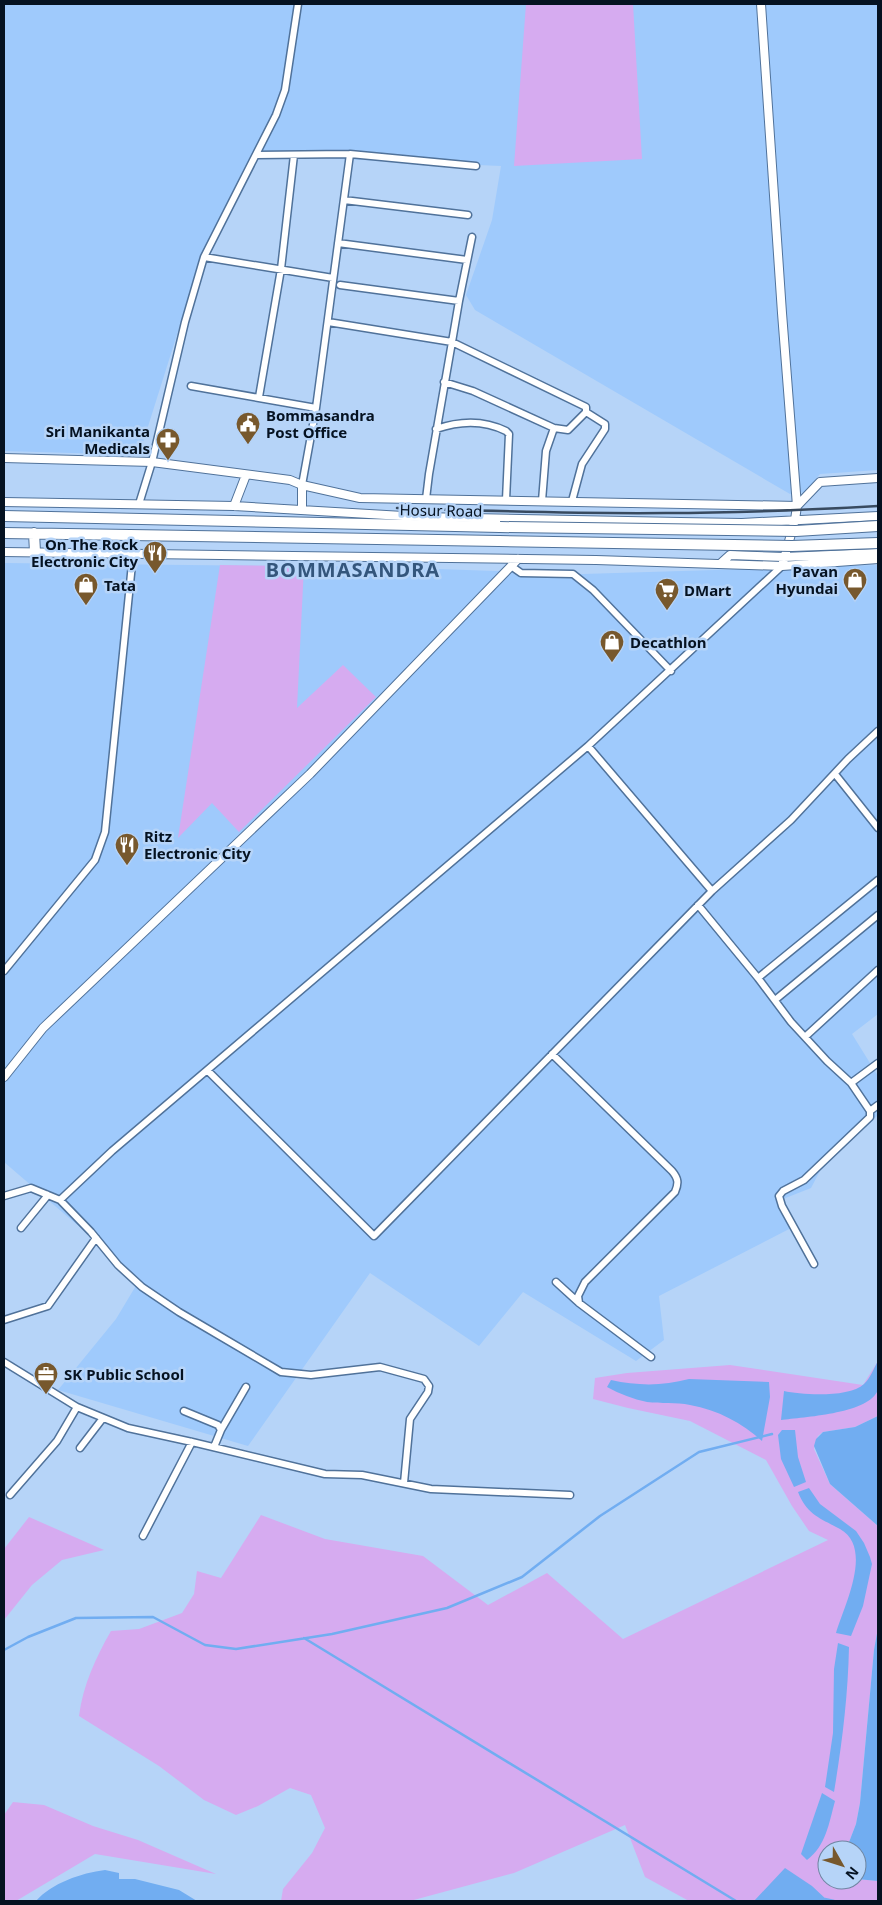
<svg xmlns="http://www.w3.org/2000/svg" width="882" height="1905" viewBox="0 0 882 1905" font-family="'Noto Sans',sans-serif">
<style>
.built{fill:#9fcafc}
.green{fill:#d6abf0}
.water{fill:#71adf1}
.lines{fill:none;stroke-linecap:round;stroke-linejoin:round}
.stream{stroke:#71adf1;stroke-width:2.5}
.minor-casing{stroke:#50729a;stroke-width:9}
.tertiary-casing{stroke:#50729a;stroke-width:10}
.trunk-casing{stroke:#50729a;stroke-width:12}
.minor{stroke:#fff;stroke-width:6}
.tertiary{stroke:#fff;stroke-width:8}
.trunk{stroke:#fff;stroke-width:10}
.rail{stroke:#384a5f;stroke-width:2.5}
.trunk-bridge-casing{stroke:#50729a;stroke-width:12;stroke-linecap:butt}
.trunk-bridge{stroke:#fff;stroke-width:10}
.labels{text-anchor:middle;dominant-baseline:central;stroke-width:5;stroke-linejoin:round;paint-order:stroke}
.poi-label{font-size:15px;font-weight:bold;fill:#051221;stroke:#b6d4f8;text-anchor:start}
.street-label{font-size:15px;fill:#051221;stroke:#b6d4f8}
.district-label{font-size:20px;font-weight:bold;letter-spacing:1px;fill:#34567c;stroke:#b6d4f8}
</style>
<rect width="100%" height="100%" fill="#b6d4f8"/>
<path class="built" d="M 4,4 L 878,4 L 878,470 L 820,474 L 805,492 L 790,494 L 475,310 L 466,295 L 492,220 L 501,166 L 251,155 L 204,249 L 139,455 L 4,451 Z
M 4,563 L 379,567 L 583,574 L 878,565 L 878,1014 L 852,1034 L 878,1076 L 878,1115 L 822,1167 L 811,1188 L 783,1199 L 795,1226 L 659,1296 L 664,1340 L 636,1361 L 523,1292 L 479,1346 L 370,1273 L 248,1446 L 58,1390 L 116,1319 L 140,1279 L 4,1162 Z"/>
<path class="green" d="M 526,4 L 633,4 L 642,159 L 514,166 Z
M 220,565 L 304,566 L 297,708 L 343,665 L 376,697 L 239,832 L 212,803 L 178,838 Z
M 878,1361 L 878,1416 L 855,1427 L 823,1432 L 818,1436 L 814,1449 L 830,1484 L 878,1526 L 878,1628 L 874,1650 L 860,1803 L 856,1824 L 846,1850 L 827,1850 L 827,1880 L 857,1879 L 878,1881 L 878,1901 L 689,1901 L 645,1877 L 625,1825 L 514,1873 L 410,1901 L 281,1901 L 283,1889 L 312,1853 L 325,1828 L 311,1795 L 290,1788 L 258,1806 L 236,1815 L 204,1800 L 159,1766 L 79,1716 C 83,1685 96,1657 111,1631 L 139,1629 L 182,1613 L 194,1594 L 197,1571 L 221,1578 L 261,1515 L 325,1539 L 423,1556 L 488,1605 L 547,1573 L 623,1639 L 828,1540 L 809,1531 L 792,1506 L 766,1460 L 690,1421 L 628,1408 L 593,1399 L 595,1378 L 627,1373 L 730,1365 L 863,1385 Z
M 29,1517 L 104,1550 L 62,1560 L 32,1585 L 4,1620 L 4,1549 Z
M 13,1802 L 44,1805 L 93,1826 L 138,1840 L 216,1874 L 95,1854 L 16,1901 L 4,1901 L 4,1815 Z"/>
<path class="water" d="M 878,1361 C 878,1370 881,1385 877,1392 C 865,1414 804,1417 781,1420 L 784,1391 C 802,1395 849,1398 864,1384 C 870,1379 874,1368 878,1361 Z
M 689,1379 L 769,1382 L 770,1397 L 762,1441 C 742,1423 718,1410 690,1405 C 676,1402 661,1404 647,1402 C 633,1399 620,1394 607,1387 L 611,1380 C 638,1386 663,1386 689,1379 Z
M 878,1416 L 878,1526 L 830,1484 L 814,1446 L 816,1439 L 823,1432 L 855,1427 Z
M 782,1430 L 795,1430 L 798,1457 L 806,1482 L 794,1487 L 781,1459 L 778,1435 Z
M 809,1488 L 820,1504 L 856,1531 L 864,1543 L 870,1557 L 872,1564 L 863,1606 L 851,1636 L 836,1633 C 844,1606 874,1548 840,1529 C 820,1518 807,1515 798,1492 Z
M 878,1628 L 878,1881 L 857,1879 L 857,1850 L 846,1850 L 856,1824 L 860,1803 L 874,1650 Z
M 838,1643 L 849,1647 C 848,1696 842,1744 834,1792 L 825,1787 L 833,1733 L 834,1669 Z
M 822,1793 L 835,1801 C 829,1823 826,1846 807,1860 L 801,1854 Z
M 785,1868 L 812,1886 L 828,1901 L 754,1901 Z
M 105,1870 L 119,1873 L 119,1879 L 135,1879 L 179,1890 L 197,1901 L 36,1901 C 52,1883 81,1873 105,1870 Z"/>
<g class="lines">
<path class="stream" d="M 304,1638 L 736,1901
M 4,1650 L 28,1637 L 76,1618 L 153,1617 L 205,1645 L 236,1649 L 332,1634 L 447,1608 L 522,1577 L 600,1516 L 699,1452 L 772,1434
M 825,1899 L 834,1901"/>
<defs>
<path id="minor" d="M 256,155 L 350,154
M 344,200 L 468,215
M 338,243 L 467,260
M 204,257 L 333,278
M 340,285 L 459,301 L 472,237
M 328,322 L 452,342 L 429,474 L 426,499
M 444,382 L 473,391 L 554,428 L 568,430 L 586,412 L 586,407 L 452,342 L 459,301
M 191,386 L 316,408
M 259,397 L 281,269 L 294,155
M 436,429 C 459,421 484,420 506,431 L 509,434 L 506,500
M 302,485 L 316,408 L 350,154 L 476,166
M 542,501 L 546,451 L 554,428
M 572,501 L 582,464 L 605,429 L 605,424 L 586,412
M 139,504 L 152,462 L 185,322 L 204,257 L 276,115 L 285,90 L 298,4
M 511,566 L 521,573 L 573,574 L 593,590 L 671,671
M 588,746 L 712,891
M 835,774 L 878,828
M 698,905 L 758,978 L 791,1022 L 827,1061 L 851,1083 L 870,1111 L 870,1117 L 804,1180 L 783,1191 L 779,1196 L 782,1206 L 814,1264
M 4,971 L 95,860 L 105,832 L 133,554
M 758,978 L 878,880
M 775,1000 L 878,915
M 806,1036 L 878,970
M 552,1054 L 672,1171 C 678,1178 679,1183 675,1192 L 585,1282 L 578,1296 L 579,1303
M 208,1071 L 374,1236 L 712,891 L 791,820 L 848,759 L 878,731
M 851,1083 L 878,1063
M 870,1111 L 878,1105
M 4,1196 L 31,1188 L 60,1200 L 91,1232 L 118,1265 L 142,1287 L 179,1312 L 281,1372 L 311,1375 L 380,1367 L 424,1379 L 429,1386 L 428,1392 L 410,1419 L 404,1483
M 60,1200 L 112,1151 L 588,746 L 782,566
M 21,1228 L 48,1195
M 556,1282 L 579,1303 L 651,1357
M 4,1320 L 48,1306 L 96,1238
M 4,1362 L 77,1407 L 128,1428 L 192,1442 L 325,1474 L 362,1475 L 431,1489 L 570,1495
M 184,1411 L 218,1425 L 221,1430 L 214,1447
M 221,1430 L 246,1387
M 80,1448 L 103,1418
M 10,1495 L 57,1441 L 77,1407
M 143,1536 L 192,1442"/>
<path id="tertiary" d="M 761,4 L 782,313 L 797,506 L 795,520 L 782,566
M 4,458 L 152,462 L 290,480 L 302,485 L 360,498 L 797,506 L 820,482 L 878,478
M 302,485 L 302,509
M 4,502 L 234,506 L 420,517 L 680,522 L 742,523 L 878,516
M 234,506 L 246,475
M 4,552 L 596,560 L 782,566 L 878,559
M 720,564 L 730,555 L 784,557 L 878,553
M 4,1077 L 43,1028 L 310,774 L 518,559"/>
<path id="trunk" d="M 4,516 L 500,527
M 4,533 L 499,541
M 34,533 L 35,552"/>
</defs>
<use href="#minor" class="minor-casing"/>
<use href="#tertiary" class="tertiary-casing"/>
<use href="#trunk" class="trunk-casing"/>
<use href="#minor" class="minor"/>
<use href="#tertiary" class="tertiary"/>
<use href="#trunk" class="trunk"/>
<path class="rail" d="M 397,508 C 486,511 576,514 666,513 C 737,513 807,510 878,506"/>
<defs>
<path id="trunk-bridge" d="M 500,527 L 796,531 L 878,526
M 499,541 L 792,546 L 878,543"/>
</defs>
<use href="#trunk-bridge" class="trunk-bridge-casing"/>
<use href="#trunk-bridge" class="trunk-bridge"/>
</g>
<defs>
<symbol id="civic-pin" viewBox="-11 -11 22 30"><path d="M0 17L-7.5 6A9.5 9.5 0 1 1 7.5 6Z" fill="#77582d" stroke="#b6d4f8"/><path d="M-.6-6.5H3V-4.5H.6V-3L4-1V1h2V6H-6V1h2V-1L-.6-3ZM-1.2 2.5V6h2.4V2.5Z" fill="#fff"/></symbol>
<symbol id="pharmacy-pin" viewBox="-11 -11 22 30"><path d="M0 17L-7.5 6A9.5 9.5 0 1 1 7.5 6Z" fill="#77582d" stroke="#b6d4f8"/><path d="M-2-6h4v4h4v4h-4v4h-4v-4h-4v-4h4Z" fill="#fff"/></symbol>
<symbol id="restaurant-pin" viewBox="-11 -11 22 30"><path d="M0 17L-7.5 6A9.5 9.5 0 1 1 7.5 6Z" fill="#77582d" stroke="#b6d4f8"/><path d="M-5-6h1v4h1v-4h1v4h1v-4h1v5L-1.5 .5V6h-2V.5L-5-1ZM5-6V6H3V1.5H1.5Q1.5-4 5-6Z" fill="#fff"/></symbol>
<symbol id="shop-pin" viewBox="-11 -11 22 30"><path d="M0 17L-7.5 6A9.5 9.5 0 1 1 7.5 6Z" fill="#77582d" stroke="#b6d4f8"/><path d="M-5-2.5h2.3a2.7 3.5 0 0 1 5.4 0H5L5.5 6h-11ZM-1.5-2.5h3a1.5 2.3 0 0 0-3 0Z" fill="#fff"/></symbol>
<symbol id="supermarket-pin" viewBox="-11 -11 22 30"><path d="M0 17L-7.5 6A9.5 9.5 0 1 1 7.5 6Z" fill="#77582d" stroke="#b6d4f8"/><path d="M-6-5.5h2.5l.6 2H6L4.5 2H-2.5L-4.4-4H-6ZM-1.5 3.2a1.3 1.3 0 1 0 .1 0ZM3 3.2a1.3 1.3 0 1 0 .1 0Z" fill="#fff"/></symbol>
<symbol id="office-pin" viewBox="-11 -11 22 30"><path d="M0 17L-7.5 6A9.5 9.5 0 1 1 7.5 6Z" fill="#77582d" stroke="#b6d4f8"/><path d="M-6-3h4V-5.5h4V-3h4V5H-6ZM-1-4.5V-3h2v-1.5ZM-6 0V1H6V0Z" fill="#fff"/></symbol>
</defs>
<g fill-rule="evenodd">
<use href="#civic-pin" x="234" y="410" width="28" height="38"/>
<use href="#pharmacy-pin" x="154" y="426" width="28" height="38"/>
<use href="#restaurant-pin" x="141" y="539" width="28" height="38"/>
<use href="#shop-pin" x="841" y="566" width="28" height="38"/>
<use href="#shop-pin" x="72" y="571" width="28" height="38"/>
<use href="#supermarket-pin" x="653" y="576" width="28" height="38"/>
<use href="#shop-pin" x="598" y="628" width="28" height="38"/>
<use href="#restaurant-pin" x="113" y="831" width="28" height="38"/>
<use href="#office-pin" x="32" y="1360" width="28" height="38"/>
</g>
<g class="labels">
<g class="poi-label">
<text x="266" y="415">Bommasandra<tspan x="266" dy="17">Post Office</tspan></text>
<text x="150" y="431" text-anchor="end">Sri Manikanta<tspan x="150" dy="17">Medicals</tspan></text>
<text x="138" y="544" text-anchor="end">On The Rock<tspan x="138" dy="17">Electronic City</tspan></text>
<text x="838" y="571" text-anchor="end">Pavan<tspan x="838" dy="17">Hyundai</tspan></text>
<text x="104" y="585">Tata</text>
<text x="684" y="590">DMart</text>
<text x="630" y="642">Decathlon</text>
<text x="144" y="836">Ritz<tspan x="144" dy="17">Electronic City</tspan></text>
<text x="64" y="1374">SK Public School</text>
</g>
<g class="street-label">
<text transform="translate(441 510) rotate(1)">Hosur Road</text>
</g>
<g class="district-label">
<text x="353" y="569">BOMMASANDRA</text>
</g>
</g>
<rect width="882" height="1905" fill="none" stroke="#051221" stroke-width="10"/>
<g transform="translate(842 1865) rotate(129)"><circle r="24" fill="#b6d4f8" stroke="#6f86a2"/>
<path d="M0-4L9 19L0 12L-9 19Z" fill="#77582d"/>
<text y="-8" font-size="14" font-weight="bold" text-anchor="middle" fill="#051221">N</text>
</g>
</svg>
